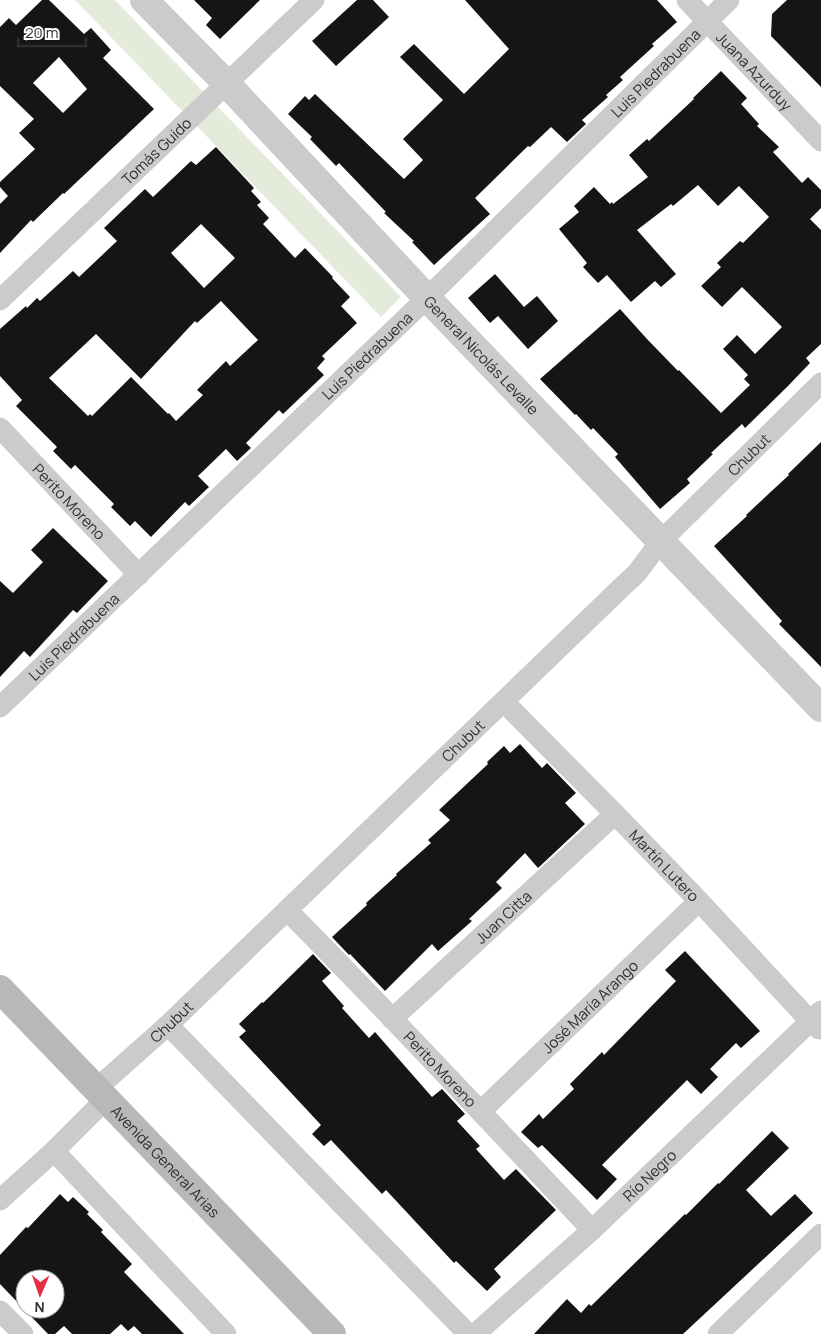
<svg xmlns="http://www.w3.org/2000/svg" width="821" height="1334" viewBox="0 0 821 1334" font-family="Manrope,sans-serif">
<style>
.green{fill:#e4ebdb}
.building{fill:#151515;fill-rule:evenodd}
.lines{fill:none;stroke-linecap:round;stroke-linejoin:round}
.minor{stroke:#cbcbcb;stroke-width:21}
.tertiary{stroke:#cbcbcb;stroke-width:28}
.secondary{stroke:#b8b8b8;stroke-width:28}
.labels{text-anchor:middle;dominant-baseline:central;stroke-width:5;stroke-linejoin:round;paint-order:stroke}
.street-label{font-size:15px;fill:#2e2e2e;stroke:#fff}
</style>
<rect width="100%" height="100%" fill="#fff"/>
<path class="green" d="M 75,0 L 115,0 L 401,297 L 381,317 Z"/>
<path class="building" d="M 42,0 L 49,0 L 84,34 L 91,28 L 111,50 L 103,58 L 154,109 L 64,194 L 63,193 L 33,222 L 31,220 L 0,253 L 0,204 L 8,196 L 0,187 L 0,182 L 35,149 L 19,133 L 34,119 L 0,86 L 0,27 L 9,18 L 16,25 ZM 59,57 L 87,89 L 63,113 L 33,83 Z
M 194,0 L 260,0 L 220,39 L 206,25 L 212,18 Z
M 357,0 L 373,0 L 389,17 L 336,66 L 312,41 Z
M 465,0 L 657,0 L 677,22 L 652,44 L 654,46 L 620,77 L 623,80 L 606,95 L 608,97 L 582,120 L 586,124 L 567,142 L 551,127 L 530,147 L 528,146 L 475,198 L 490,214 L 434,265 L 412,242 L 414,241 L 384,213 L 386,212 L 339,163 L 336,166 L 310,139 L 312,137 L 288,114 L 305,96 L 309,100 L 315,94 L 404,179 L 423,160 L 403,139 L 443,100 L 400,57 L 414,44 L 464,94 L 509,49 Z
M 787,0 L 821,0 L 821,87 L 771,36 L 772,14 Z
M 721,71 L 747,98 L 741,104 L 759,124 L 757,126 L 779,147 L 773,152 L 802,183 L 808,177 L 821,190 L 821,208 L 810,219 L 821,230 L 821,344 L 806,358 L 810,363 L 788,386 L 745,428 L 742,424 L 711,453 L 713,454 L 687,479 L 690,483 L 660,509 L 615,457 L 618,454 L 593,428 L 591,430 L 576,414 L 575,415 L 540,379 L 620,309 L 647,339 L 678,371 L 679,370 L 721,413 L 750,385 L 744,379 L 748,375 L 723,349 L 737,335 L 755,354 L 782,327 L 742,287 L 722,307 L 701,286 L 721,267 L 717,263 L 740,241 L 743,243 L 769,217 L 739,186 L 718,206 L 698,185 L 673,206 L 671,204 L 637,230 L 676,274 L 661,287 L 655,281 L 631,302 L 607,275 L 598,283 L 583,267 L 587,263 L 559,229 L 579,212 L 574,206 L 594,187 L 610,204 L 612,202 L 613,204 L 648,177 L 629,155 L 647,139 L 649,141 L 694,99 L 693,98 Z
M 216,147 L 254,188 L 251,191 L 261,202 L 257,205 L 269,218 L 263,224 L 295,258 L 305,248 L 333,277 L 332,278 L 350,297 L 341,306 L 357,323 L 322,356 L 325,359 L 317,368 L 324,375 L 283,414 L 279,410 L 246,443 L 251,448 L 237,461 L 226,449 L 198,476 L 209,487 L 189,506 L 185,502 L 151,537 L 135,521 L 130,526 L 111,507 L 114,504 L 75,465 L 71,469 L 53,451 L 57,447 L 16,406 L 22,400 L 0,376 L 0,329 L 26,306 L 27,308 L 37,298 L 40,301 L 73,271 L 79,277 L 117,241 L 104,228 L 145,189 L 153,197 L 191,161 L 196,165 ZM 201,224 L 235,258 L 204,288 L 171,253 ZM 221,301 L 258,340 L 230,366 L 226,361 L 197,390 L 203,395 L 176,421 L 169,413 L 168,414 L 131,377 L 92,416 L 90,414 L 88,416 L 49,378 L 96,334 L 141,379 L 195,321 L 197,323 Z
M 495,274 L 524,307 L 537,296 L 558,321 L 528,349 L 498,316 L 490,323 L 468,298 Z
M 821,442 L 821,667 L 779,624 L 782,621 L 714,546 L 747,516 L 746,515 L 789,475 L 788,474 Z
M 53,528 L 108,581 L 77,613 L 73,610 L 30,657 L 24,651 L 0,677 L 0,581 L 13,593 L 43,562 L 31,550 Z
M 520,744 L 542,768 L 547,763 L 576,793 L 565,803 L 585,824 L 538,868 L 525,853 L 496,882 L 502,888 L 469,919 L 472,921 L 438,951 L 432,944 L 385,991 L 350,954 L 349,955 L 332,937 L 367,905 L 366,903 L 397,875 L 396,874 L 431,843 L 428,840 L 450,820 L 439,810 L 488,764 L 487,762 L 504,746 L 510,753 Z
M 685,951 L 760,1031 L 741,1048 L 736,1043 L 710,1069 L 718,1077 L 701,1094 L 687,1080 L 602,1165 L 617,1179 L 597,1200 L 542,1145 L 538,1148 L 521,1132 L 539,1114 L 543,1119 L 574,1089 L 570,1084 L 602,1052 L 604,1055 L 676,981 L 665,970 Z
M 313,954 L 331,973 L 322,981 L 344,1006 L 342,1008 L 369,1038 L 375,1032 L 432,1097 L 442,1089 L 465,1114 L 457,1121 L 480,1146 L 476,1149 L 504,1180 L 516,1169 L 556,1210 L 494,1269 L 501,1277 L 487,1291 L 456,1261 L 454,1263 L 386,1190 L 382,1194 L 331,1140 L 324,1146 L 312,1134 L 321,1125 L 239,1037 L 246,1031 L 239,1024 L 262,1002 L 263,1003 Z
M 772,1131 L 789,1148 L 746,1190 L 771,1216 L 795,1194 L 813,1213 L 683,1334 L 534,1334 L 567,1299 L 581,1313 L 589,1304 L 591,1306 L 685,1214 L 686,1215 L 718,1183 L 719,1184 Z
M 60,1194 L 68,1202 L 73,1197 L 89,1212 L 87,1214 L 103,1230 L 101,1232 L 132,1264 L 124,1272 L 184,1334 L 142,1334 L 134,1326 L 128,1331 L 121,1324 L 110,1334 L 72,1334 L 64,1326 L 55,1334 L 48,1334 L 0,1284 L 0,1255 L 26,1227 L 28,1228 ZM 25,1279 L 55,1279 L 55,1309 L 25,1309 Z"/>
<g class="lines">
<g class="minor">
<path id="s1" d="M 687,0 L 821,141"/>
<path id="s2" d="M 0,300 L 314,0"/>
<path id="s3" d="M 0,428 L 139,575"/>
<path id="s4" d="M 504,702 L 615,814 L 699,901 L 810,1021 L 819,1029"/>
<path id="s5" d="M 0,707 L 427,298 L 729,0"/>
<path id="s6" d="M 287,910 C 391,1015 491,1123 592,1230"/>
<path id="s7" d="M 392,1019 L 615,814"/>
<path d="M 168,1025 L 468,1334"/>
<path id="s8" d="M 96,1089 L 168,1025 L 625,584 L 636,574 L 661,541 L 821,383"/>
<path id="s9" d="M 481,1111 L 699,901"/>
<path d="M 54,1151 L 226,1334"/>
<path d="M 0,1200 L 54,1151 L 106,1099"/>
<path d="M 0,1311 L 23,1334"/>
<path id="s10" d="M 475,1334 L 592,1230 L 821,1011"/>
<path d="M 718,1334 L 821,1234"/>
</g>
<path class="tertiary" id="s11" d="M 144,0 L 227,84 L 427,298 L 821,708"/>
<path class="secondary" id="s12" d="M 0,989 L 332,1334"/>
</g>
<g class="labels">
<g class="street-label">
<text stroke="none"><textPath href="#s1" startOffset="98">Juana Azurduy</textPath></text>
<text stroke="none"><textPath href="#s5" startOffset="912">Luis Piedrabuena</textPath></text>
<text stroke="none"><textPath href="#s2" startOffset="216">Tomás Guido</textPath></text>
<text stroke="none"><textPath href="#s11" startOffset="490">General Nicolás Levalle</textPath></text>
<text stroke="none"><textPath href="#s5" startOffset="508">Luis Piedrabuena</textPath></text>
<text stroke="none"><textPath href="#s8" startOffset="911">Chubut</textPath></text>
<text stroke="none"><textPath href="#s3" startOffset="101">Perito Moreno</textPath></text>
<text stroke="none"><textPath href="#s5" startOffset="102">Luis Piedrabuena</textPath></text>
<text stroke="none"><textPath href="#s8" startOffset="506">Chubut</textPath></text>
<text stroke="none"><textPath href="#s4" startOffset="229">Martín Lutero</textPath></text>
<text stroke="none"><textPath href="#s7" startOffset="151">Juan Citta</textPath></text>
<text stroke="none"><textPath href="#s9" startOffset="151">José María Arango</textPath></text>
<text stroke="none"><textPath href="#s8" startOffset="101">Chubut</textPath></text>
<text stroke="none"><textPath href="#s6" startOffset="221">Perito Moreno</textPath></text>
<text stroke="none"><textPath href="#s12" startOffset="239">Avenida General Arias</textPath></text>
<text stroke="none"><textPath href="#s10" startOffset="236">Río Negro</textPath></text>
</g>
</g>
<g transform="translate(40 1294) rotate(182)"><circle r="24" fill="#ffffff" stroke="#ababab"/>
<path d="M0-4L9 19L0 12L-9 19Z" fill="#e23242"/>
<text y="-8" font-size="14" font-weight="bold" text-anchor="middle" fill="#2e2e2e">N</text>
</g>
<path d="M18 38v8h68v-8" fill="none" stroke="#2e2e2e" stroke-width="2.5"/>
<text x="25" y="38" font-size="15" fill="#2e2e2e" stroke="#ffffff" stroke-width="4" paint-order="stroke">20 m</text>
</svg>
